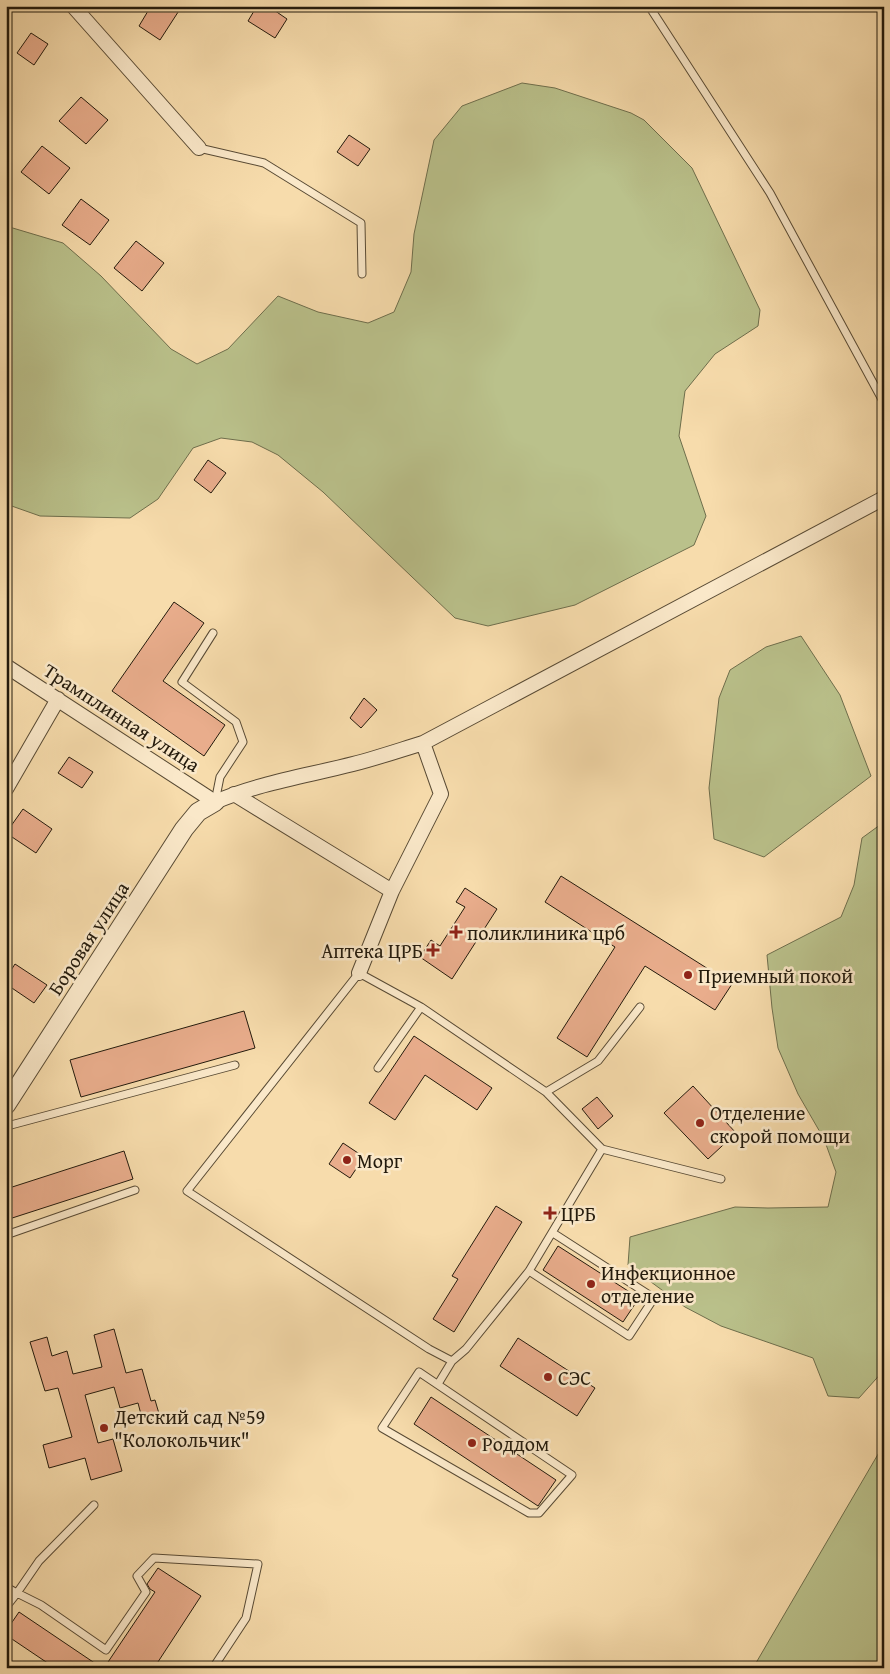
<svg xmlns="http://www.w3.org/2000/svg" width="890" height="1674" viewBox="0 0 890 1674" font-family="'Gentium Book Plus',serif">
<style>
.green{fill:#bac18b;stroke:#6e6e4c}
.building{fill:#e9ad8c;stroke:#231a0c}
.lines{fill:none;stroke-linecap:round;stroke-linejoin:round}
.service-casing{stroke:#584a34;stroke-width:9}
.minor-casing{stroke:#584a34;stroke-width:16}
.tertiary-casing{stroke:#584a34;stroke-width:20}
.service{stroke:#fae8c9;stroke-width:7}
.minor{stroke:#fae8c9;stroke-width:14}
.tertiary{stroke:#fae8c9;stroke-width:18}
.poi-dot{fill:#8f2418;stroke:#fae8c9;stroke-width:2}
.labels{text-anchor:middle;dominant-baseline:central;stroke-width:5;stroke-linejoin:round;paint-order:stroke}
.street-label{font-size:20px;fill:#231a0c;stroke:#fae8c9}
.poi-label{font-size:20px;fill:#231a0c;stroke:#fae8c9;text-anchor:start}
</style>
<rect width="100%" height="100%" fill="#f7dcac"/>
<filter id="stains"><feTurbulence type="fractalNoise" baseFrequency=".004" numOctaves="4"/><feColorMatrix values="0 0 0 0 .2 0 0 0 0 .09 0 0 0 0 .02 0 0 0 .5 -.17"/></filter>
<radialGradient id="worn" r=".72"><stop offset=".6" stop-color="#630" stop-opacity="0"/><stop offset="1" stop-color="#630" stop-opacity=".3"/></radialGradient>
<path class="green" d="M 522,83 L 555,88 L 631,113 L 644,120 L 692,168 L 760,310 L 758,326 L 715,354 L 685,391 L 679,436 L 706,516 L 694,545 L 575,605 L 488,626 L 455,618 L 323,492 L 278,455 L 252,442 L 221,438 L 193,448 L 158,499 L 130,518 L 40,516 L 6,504 L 6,226 L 63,243 L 101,276 L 171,349 L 197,364 L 228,349 L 278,296 L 318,312 L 368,323 L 394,312 L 411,272 L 414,234 L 434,140 L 462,106 Z
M 801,636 L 840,695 L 871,776 L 764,857 L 714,839 L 709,788 L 719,698 L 730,670 L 766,647 Z
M 884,822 L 884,1370 L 859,1398 L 828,1396 L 813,1358 L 721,1326 L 685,1307 L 628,1265 L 630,1237 L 735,1207 L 768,1208 L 828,1207 L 836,1172 L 824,1139 L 798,1094 L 778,1048 L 772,1008 L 767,955 L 841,917 L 854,885 L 862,838 Z
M 884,1444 L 884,1668 L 753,1668 Z"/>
<path class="building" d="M 151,6 L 182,6 L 160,40 L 139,26 Z
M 257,6 L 268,6 L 287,19 L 275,38 L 248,21 Z
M 31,33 L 48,44 L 34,65 L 17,53 Z
M 81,97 L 108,120 L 86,144 L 59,121 Z
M 349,135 L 370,149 L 358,166 L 337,152 Z
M 42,146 L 70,168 L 49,194 L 21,172 Z
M 81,199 L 109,220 L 90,245 L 62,225 Z
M 136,241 L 164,263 L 142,291 L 114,268 Z
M 208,460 L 226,473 L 211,493 L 194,480 Z
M 174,602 L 204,623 L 163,681 L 225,725 L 204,756 L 112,691 Z
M 364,698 L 377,710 L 361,728 L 350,718 Z
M 69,757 L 93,772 L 82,788 L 58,773 Z
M 23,809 L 52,829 L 36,853 L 6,833 Z
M 561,876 L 732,984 L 715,1010 L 645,966 L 587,1057 L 557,1038 L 615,947 L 545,902 Z
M 465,888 L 497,909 L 452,979 L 420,957 L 431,940 L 440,946 L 465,907 L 456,902 Z
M 15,964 L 47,985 L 34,1003 L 6,984 L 6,978 Z
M 244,1011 L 255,1048 L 81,1097 L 70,1060 Z
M 414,1036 L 492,1088 L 477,1110 L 425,1075 L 395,1120 L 369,1103 Z
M 693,1086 L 736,1133 L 708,1159 L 664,1113 Z
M 597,1097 L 613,1116 L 598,1129 L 582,1109 Z
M 343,1143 L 364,1157 L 350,1178 L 329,1164 Z
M 124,1151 L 133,1179 L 6,1220 L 6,1189 Z
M 496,1206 L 522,1222 L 454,1332 L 433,1319 L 458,1279 L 452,1276 Z
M 558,1246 L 639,1298 L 623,1322 L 543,1270 Z
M 114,1329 L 126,1373 L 142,1369 L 151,1401 L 155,1400 L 160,1417 L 143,1422 L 138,1403 L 120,1408 L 114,1387 L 85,1395 L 98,1443 L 113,1439 L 122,1471 L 91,1480 L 85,1458 L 49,1468 L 43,1445 L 72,1437 L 58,1388 L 45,1391 L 30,1342 L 47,1337 L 52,1356 L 67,1351 L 73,1374 L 102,1367 L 94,1335 Z
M 518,1338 L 595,1388 L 577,1416 L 500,1366 Z
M 431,1397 L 556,1480 L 538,1506 L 414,1424 Z
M 158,1568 L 201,1596 L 154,1668 L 104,1668 L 155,1592 L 150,1589 L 147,1584 Z
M 19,1612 L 102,1668 L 55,1668 L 6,1635 L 6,1631 Z"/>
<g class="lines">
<defs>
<path id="service" d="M 649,6 L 770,193 L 884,403
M 199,148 L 264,163 L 361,223 L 362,274
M 213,633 L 182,682 L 236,722 L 243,742 L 220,777 L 215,802
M 378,1068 L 421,1007
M 546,1092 L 598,1061 L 640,1007
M 6,1124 L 11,1125 L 235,1065
M 602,1149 L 721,1179
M 6,1235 L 135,1190
M 529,1271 L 629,1336 L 654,1298 L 553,1233
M 419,1372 L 572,1475 L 539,1513 L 529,1513 L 382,1428 Z
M 438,1384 L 452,1361 L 466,1349 L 529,1271 L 602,1149 L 546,1092 L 421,1007 L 359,973 L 187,1191 L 429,1349 L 452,1361
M 94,1505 L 39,1561 L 17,1593 L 41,1605 L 106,1650 L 146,1592 L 137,1576 L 154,1558 L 258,1564 L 246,1618 L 213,1668
M 6,1587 L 17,1593 L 6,1607"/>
<path id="minor" d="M 73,6 L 199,148
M 6,666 L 215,802 C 259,783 306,776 353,764 C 377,758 400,750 423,743 L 884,498
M 6,789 L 58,699
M 234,794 L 392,891
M 359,973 L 392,891 L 441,794 L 423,743"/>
<path id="tertiary" d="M 6,1105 L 184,829 L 198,812 L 215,802"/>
</defs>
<use href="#service" class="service-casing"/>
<use href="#minor" class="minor-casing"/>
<use href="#tertiary" class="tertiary-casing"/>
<use href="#service" class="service"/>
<use href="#minor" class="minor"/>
<use href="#tertiary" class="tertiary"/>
</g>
<g class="poi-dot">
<path d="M453.5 924.5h5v5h5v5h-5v5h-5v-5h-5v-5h5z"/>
<path d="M430.5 942.5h5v5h5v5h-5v5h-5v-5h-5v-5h5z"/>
<circle cx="688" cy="975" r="5"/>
<circle cx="700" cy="1123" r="5"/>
<circle cx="347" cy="1160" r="5"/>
<path d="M547.5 1205.5h5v5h5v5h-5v5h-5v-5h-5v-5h5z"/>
<circle cx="591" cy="1284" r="5"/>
<circle cx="548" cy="1377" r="5"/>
<circle cx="104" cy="1428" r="5"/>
<circle cx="472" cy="1443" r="5"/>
</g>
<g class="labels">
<g class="street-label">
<text transform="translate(122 717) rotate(33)">Трамплинная улица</text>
<text transform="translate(88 938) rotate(-57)">Боровая улица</text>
</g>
<g class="poi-label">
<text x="467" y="932">поликлиника црб</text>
<text x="423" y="950" text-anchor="end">Аптека ЦРБ</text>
<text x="698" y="975">Приемный покой</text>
<text x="710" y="1112">Отделение<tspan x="710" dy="23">скорой помощи</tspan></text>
<text x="357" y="1160">Морг</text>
<text x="561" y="1213">ЦРБ</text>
<text x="601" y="1272">Инфекционное<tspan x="601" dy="23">отделение</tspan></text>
<text x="558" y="1377">СЭС</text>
<text x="114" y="1416">Детский сад №59<tspan x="114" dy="23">"Колокольчик"</tspan></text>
<text x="482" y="1443">Роддом</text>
</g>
</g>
<rect width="890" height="1674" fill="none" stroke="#f7dcac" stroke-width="25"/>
<rect x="8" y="8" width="875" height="1659" fill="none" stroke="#231a0c" stroke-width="2.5"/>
<rect x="12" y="12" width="865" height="1649" fill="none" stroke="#231a0c"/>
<rect width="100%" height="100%" filter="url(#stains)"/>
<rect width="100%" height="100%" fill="url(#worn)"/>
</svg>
